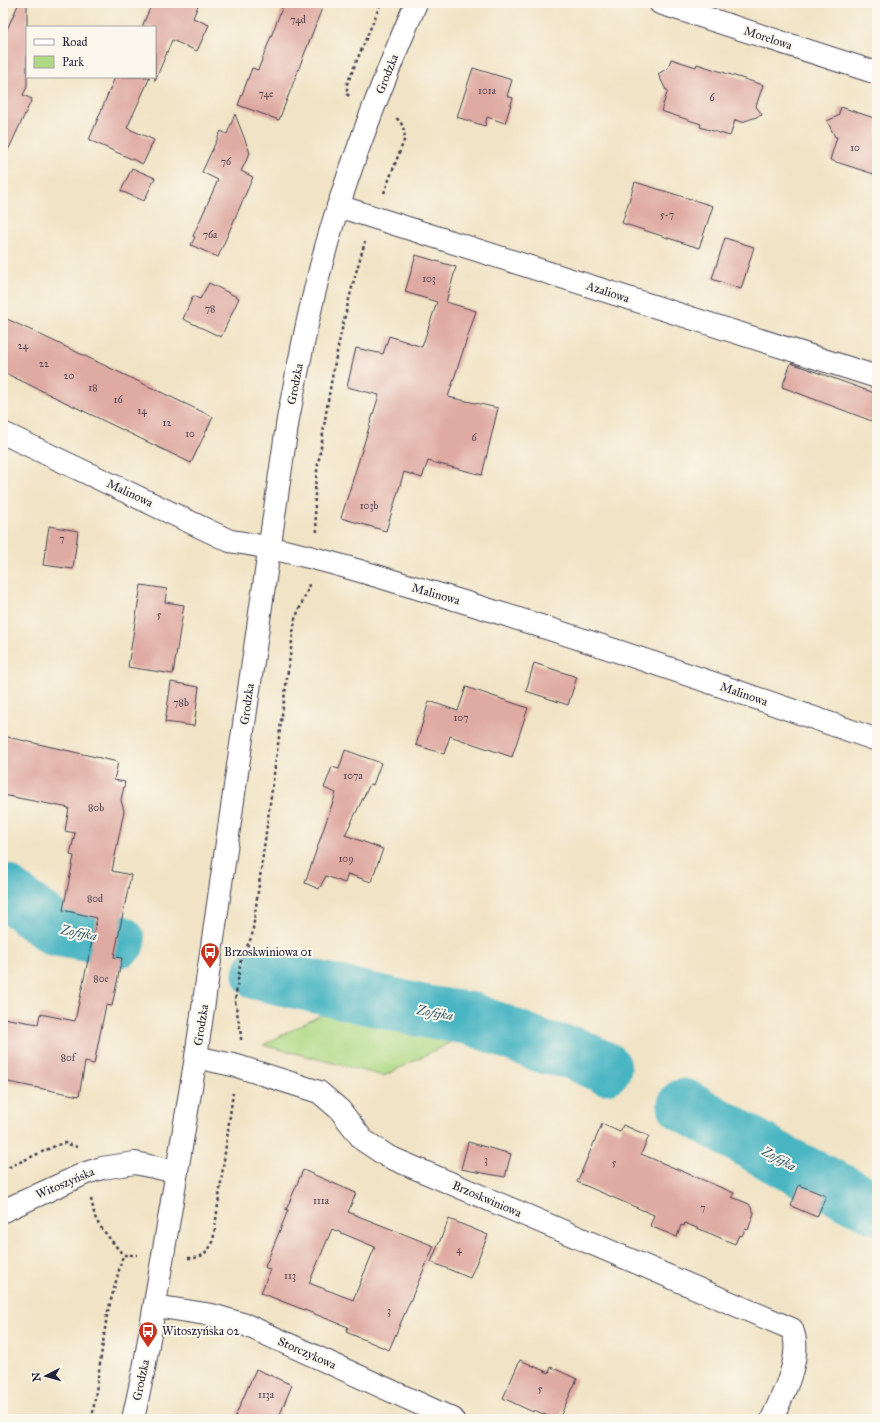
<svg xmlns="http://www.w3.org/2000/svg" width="880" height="1422" viewBox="0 0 880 1422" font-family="'IM FELL Great Primer',serif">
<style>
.green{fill:#afd984;stroke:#687e60}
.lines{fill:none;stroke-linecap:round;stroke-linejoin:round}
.river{stroke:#48b5c3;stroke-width:53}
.building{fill:#dfaaa2;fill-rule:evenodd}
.minor-casing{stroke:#413f50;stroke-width:24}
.tertiary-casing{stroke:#413f50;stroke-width:24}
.path{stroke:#413f50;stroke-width:2.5;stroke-dasharray:3 3;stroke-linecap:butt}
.minor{stroke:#fff;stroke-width:22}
.tertiary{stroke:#fff;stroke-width:22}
.labels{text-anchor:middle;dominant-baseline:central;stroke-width:4;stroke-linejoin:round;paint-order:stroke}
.number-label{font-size:10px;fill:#514455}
.street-label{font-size:12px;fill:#22223b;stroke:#fbf7ec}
.poi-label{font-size:12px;fill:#22223b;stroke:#fbf7ec;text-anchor:start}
.water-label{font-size:13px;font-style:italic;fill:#315d71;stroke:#fbf7ec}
</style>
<rect width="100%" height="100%" fill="#fbf7ec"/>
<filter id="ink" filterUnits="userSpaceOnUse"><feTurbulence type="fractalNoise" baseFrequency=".025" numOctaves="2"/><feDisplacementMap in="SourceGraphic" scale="8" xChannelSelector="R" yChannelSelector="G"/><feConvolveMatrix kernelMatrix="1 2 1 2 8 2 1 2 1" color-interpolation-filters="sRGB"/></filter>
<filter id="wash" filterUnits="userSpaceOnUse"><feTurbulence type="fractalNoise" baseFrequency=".012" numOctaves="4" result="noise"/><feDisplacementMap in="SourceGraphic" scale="16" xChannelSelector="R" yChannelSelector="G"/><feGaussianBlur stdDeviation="0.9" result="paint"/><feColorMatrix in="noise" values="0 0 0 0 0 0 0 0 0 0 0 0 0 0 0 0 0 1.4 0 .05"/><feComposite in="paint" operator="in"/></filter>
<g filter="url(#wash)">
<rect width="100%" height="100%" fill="#f1e3c5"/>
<path class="green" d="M 323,1014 L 453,1041 L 384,1076 L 263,1045 Z"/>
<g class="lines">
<path class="river" d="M 3,890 L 56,930 L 119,941
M 259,974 L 427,1012 L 473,1019 L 543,1047 L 573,1053 L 605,1068
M 684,1105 L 786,1163 L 877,1208"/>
</g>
<g id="blocks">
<path class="building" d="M 19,3 L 27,3 L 27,87 L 23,95 L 32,99 L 3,161 L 3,38 Z
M 152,3 L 199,3 L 193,18 L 209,25 L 197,51 L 172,40 L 155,81 L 155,27 L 142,27 Z
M 284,3 L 324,3 L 279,120 L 238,105 L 252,68 L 258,70 Z
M 671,59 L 696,67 L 697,64 L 763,85 L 756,106 L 762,115 L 742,122 L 735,120 L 730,136 L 700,127 L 701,124 L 661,111 L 668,90 L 666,90 L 658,74 L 668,68 Z
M 473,68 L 512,80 L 507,96 L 513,98 L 505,123 L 487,117 L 485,126 L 457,117 Z
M 115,77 L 150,77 L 127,128 L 154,140 L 143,164 L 89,140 Z
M 841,107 L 877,119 L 877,175 L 830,160 L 837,137 L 835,137 L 827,121 L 838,116 Z
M 235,114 L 250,153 L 241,171 L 253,177 L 218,257 L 191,245 L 195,237 L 193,236 L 218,180 L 202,172 L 221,131 L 227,134 Z
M 132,168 L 155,178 L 144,201 L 121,191 Z
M 635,182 L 713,206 L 699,248 L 622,223 Z
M 725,238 L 754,247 L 741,289 L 712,279 Z
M 416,255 L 456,267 L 446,302 L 476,311 L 448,397 L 498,408 L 482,475 L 428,461 L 422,478 L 404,472 L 386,531 L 341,518 L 379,395 L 347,387 L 356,348 L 383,354 L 389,336 L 422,347 L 437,302 L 405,292 Z
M 209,283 L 239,298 L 221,337 L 183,319 L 193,296 L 200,299 Z
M 3,317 L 213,417 L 191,463 L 3,372 Z
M 791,363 L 877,394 L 877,423 L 782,387 Z
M 49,526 L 78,531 L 73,569 L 43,565 Z
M 141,585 L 167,589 L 165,602 L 184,605 L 173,674 L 128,667 Z
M 534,663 L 577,677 L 568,705 L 526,691 Z
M 171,682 L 199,687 L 194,726 L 165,722 Z
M 466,687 L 528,708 L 512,757 L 450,736 L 444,754 L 416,745 L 429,701 L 458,711 Z
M 3,736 L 118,762 L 114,780 L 125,782 L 121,800 L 124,811 L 112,871 L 131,875 L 114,957 L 122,958 L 112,1006 L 106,1005 L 94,1064 L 85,1062 L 79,1096 L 3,1081 L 3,1018 L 38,1024 L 40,1014 L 75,1021 L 97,918 L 63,910 L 74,856 L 70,855 L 75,833 L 65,831 L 69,808 L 3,795 Z
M 345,750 L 381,763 L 373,785 L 370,784 L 345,835 L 383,849 L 371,882 L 348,874 L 345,883 L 326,876 L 319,889 L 305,883 L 336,793 L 324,788 L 332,767 L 339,769 Z
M 602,1124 L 620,1132 L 623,1125 L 649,1136 L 641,1154 L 734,1193 L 732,1197 L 749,1204 L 754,1213 L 748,1230 L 745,1229 L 742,1236 L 739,1235 L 735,1244 L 685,1223 L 684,1226 L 681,1225 L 677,1237 L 650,1226 L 654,1215 L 577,1182 Z
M 468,1142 L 511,1154 L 505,1177 L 461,1169 Z
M 303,1170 L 356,1193 L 348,1212 L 434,1246 L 389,1350 L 346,1332 L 348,1327 L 261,1293 L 270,1270 L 265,1267 L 288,1210 L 286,1210 ZM 332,1229 L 375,1247 L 353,1300 L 309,1283 Z
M 799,1185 L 826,1196 L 817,1217 L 791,1206 Z
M 449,1219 L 488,1235 L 470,1278 L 431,1262 Z
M 520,1360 L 549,1373 L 551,1367 L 577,1379 L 559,1419 L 555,1419 L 534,1410 L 533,1412 L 503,1398 Z
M 256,1369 L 292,1385 L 278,1419 L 234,1419 Z"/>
</g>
</g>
<g filter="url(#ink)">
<use href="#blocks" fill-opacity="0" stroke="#413f50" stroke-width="1"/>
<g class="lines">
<defs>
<path id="minor" d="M 660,3 L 877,73
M 338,206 L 877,377
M 3,433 L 230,541 C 302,551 371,575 441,595 C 587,639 732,689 877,740
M 196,1057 L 237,1066 L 319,1092 L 340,1110 L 363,1140 L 387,1156 L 792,1329 C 793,1333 795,1337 795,1341 C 798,1366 782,1396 772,1419
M 155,1306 L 212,1315 L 246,1325 L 453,1419"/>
<path id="tertiary" d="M 3,1211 L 86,1173 L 102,1168 L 135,1163 L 177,1172
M 133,1419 L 144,1369 L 196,1057 L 288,419 C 302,347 316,274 339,204 C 361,136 388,69 416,3"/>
</defs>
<use href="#minor" class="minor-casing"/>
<use href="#tertiary" class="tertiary-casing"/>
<path class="path" d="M 349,96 L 347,94 L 347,84 L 381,3
M 384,193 L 405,138 C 404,130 403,123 396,118
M 317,532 C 316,520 314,507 315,495 C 315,478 319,459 322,441 C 331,374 345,307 365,242
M 241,1040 L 241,1035 L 235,1001 L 241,959 L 252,936 L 295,619 L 308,589 L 309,584
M 3,1170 L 57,1145 L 65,1143 L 77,1147
M 91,1199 L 95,1217 L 99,1225 L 123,1255
M 188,1258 C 201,1259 207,1253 213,1242 L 233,1093
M 92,1419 L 107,1315 L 123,1255 L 137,1255"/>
<use href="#minor" class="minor"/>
<use href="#tertiary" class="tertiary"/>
</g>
</g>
<defs>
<symbol id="bus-pin" viewBox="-11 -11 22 30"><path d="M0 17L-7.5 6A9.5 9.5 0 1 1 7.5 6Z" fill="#c8321e" stroke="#fbf7ec"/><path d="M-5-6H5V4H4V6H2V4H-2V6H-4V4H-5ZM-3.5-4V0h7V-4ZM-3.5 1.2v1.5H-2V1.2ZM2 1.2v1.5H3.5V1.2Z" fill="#fff"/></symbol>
</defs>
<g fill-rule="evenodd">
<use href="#bus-pin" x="199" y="941" width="22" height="30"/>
<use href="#bus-pin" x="137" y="1320" width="22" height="30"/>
</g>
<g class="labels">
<g class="number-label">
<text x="298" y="20">74d</text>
<text x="487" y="91">101a</text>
<text x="266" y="94">74e</text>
<text x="712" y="98">6</text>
<text x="855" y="148">10</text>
<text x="226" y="162">76</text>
<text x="667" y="215">5-7</text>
<text x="210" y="235">76a</text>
<text x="429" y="279">103</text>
<text x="210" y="309">78</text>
<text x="23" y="346">24</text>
<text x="44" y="364">22</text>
<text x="69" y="376">20</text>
<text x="93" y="388">18</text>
<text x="118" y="400">16</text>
<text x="142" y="411">14</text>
<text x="167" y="423">12</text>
<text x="190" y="434">10</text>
<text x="474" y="438">6</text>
<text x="369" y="506">103b</text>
<text x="62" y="539">7</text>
<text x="159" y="615">5</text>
<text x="181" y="703">78b</text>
<text x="461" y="718">107</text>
<text x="353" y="776">107a</text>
<text x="96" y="808">80b</text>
<text x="346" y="859">109</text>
<text x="95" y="899">80d</text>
<text x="101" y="979">80e</text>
<text x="68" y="1058">80f</text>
<text x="486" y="1160">3</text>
<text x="614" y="1163">5</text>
<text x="321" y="1201">111a</text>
<text x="703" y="1208">7</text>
<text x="459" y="1250">4</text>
<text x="290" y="1276">113</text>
<text x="389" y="1311">3</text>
<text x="540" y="1389">5</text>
<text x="266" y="1395">113a</text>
</g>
<g class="street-label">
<text transform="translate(768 38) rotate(18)">Morelowa</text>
<text transform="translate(387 74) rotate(-68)">Grodzka</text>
<text transform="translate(608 292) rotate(18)">Azaliowa</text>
<text transform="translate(295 384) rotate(-79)">Grodzka</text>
<text transform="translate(130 493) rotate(25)">Malinowa</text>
<text transform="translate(436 594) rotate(16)">Malinowa</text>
<text transform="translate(744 694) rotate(19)">Malinowa</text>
<text transform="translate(247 704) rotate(-82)">Grodzka</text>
<text transform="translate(201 1025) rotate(-81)">Grodzka</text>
<text transform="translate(65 1183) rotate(-23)">Witoszyńska</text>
<text transform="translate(487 1199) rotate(23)">Brzoskwiniowa</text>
<text transform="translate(307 1353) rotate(24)">Storczykowa</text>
<text transform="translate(141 1380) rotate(-78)">Grodzka</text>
</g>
<g class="poi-label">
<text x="224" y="952">Brzoskwiniowa 01</text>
<text x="162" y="1331">Witoszyńska 02</text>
</g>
<g class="water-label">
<text transform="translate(79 933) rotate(11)">Zofijka</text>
<text transform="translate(435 1013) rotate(10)">Zofijka</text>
<text transform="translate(779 1159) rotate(29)">Zofijka</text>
</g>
</g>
<rect width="880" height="1422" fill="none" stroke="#fbf7ec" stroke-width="16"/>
<rect x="26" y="26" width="130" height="52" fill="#fbf7ec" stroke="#a4a2a5"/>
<rect x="34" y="39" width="20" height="6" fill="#ffffff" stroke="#a4a2a5"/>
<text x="62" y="46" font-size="12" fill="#22223b">Road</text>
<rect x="34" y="56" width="20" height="12" fill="#afd984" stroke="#a4a2a5"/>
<text x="62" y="66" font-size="12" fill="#22223b">Park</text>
<g transform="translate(46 1376) rotate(264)" stroke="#fbf7ec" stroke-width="3" paint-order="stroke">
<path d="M0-3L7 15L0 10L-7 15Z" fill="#22223b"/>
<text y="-6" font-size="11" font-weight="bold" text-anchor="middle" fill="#22223b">N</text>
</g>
</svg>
